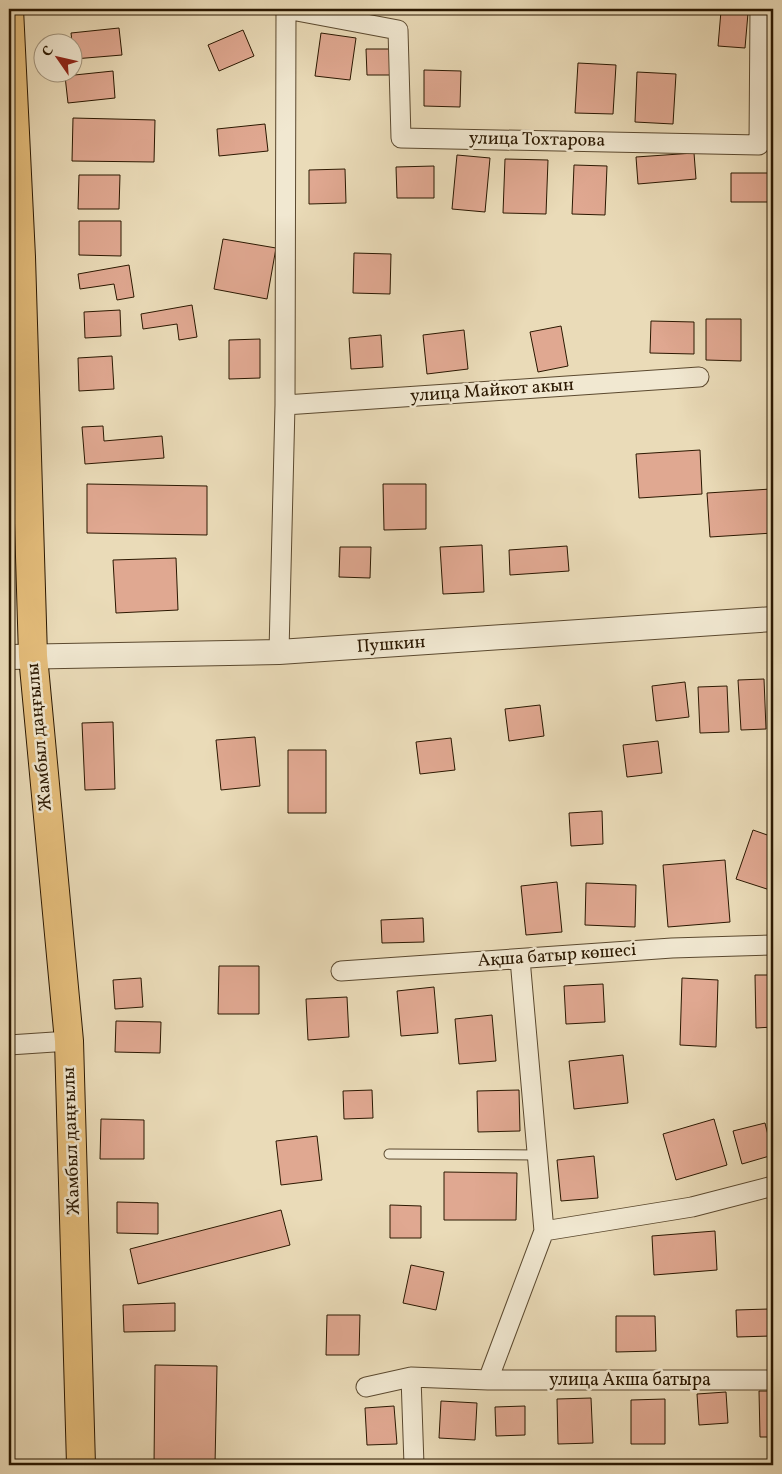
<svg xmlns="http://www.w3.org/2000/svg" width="782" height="1474" viewBox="0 0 782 1474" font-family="Vollkorn,serif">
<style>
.building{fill:#e0a891;stroke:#2b1801}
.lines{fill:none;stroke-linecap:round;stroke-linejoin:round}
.service-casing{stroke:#5b492f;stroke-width:11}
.minor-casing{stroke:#5b492f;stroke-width:21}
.tertiary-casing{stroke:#5b492f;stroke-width:26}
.primary-casing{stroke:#2b1801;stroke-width:30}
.service{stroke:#f1e8d1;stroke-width:9}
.minor{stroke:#f1e8d1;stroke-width:19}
.tertiary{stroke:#f1e8d1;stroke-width:24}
.primary{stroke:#e5be7c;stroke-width:28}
.labels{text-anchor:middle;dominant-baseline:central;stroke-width:5;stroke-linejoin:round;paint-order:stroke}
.street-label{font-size:18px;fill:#2b1801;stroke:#f1e8d1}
</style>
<rect width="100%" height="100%" fill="#eadbb8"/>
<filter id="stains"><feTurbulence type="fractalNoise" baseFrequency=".004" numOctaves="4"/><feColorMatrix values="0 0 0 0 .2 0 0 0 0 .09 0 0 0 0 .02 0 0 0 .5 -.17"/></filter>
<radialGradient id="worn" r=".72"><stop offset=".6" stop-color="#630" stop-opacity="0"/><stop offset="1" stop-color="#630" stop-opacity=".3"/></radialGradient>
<path class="building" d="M 721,11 L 748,13 L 745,48 L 718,46 Z
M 119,28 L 122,55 L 74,59 L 71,33 Z
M 243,30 L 254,56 L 219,71 L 208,45 Z
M 321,33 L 356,38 L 350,80 L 315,76 Z
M 366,49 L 397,49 L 398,75 L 367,75 Z
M 578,63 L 616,65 L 613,114 L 575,113 Z
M 424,70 L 461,71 L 460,107 L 424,106 Z
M 113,71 L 115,98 L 68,103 L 65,76 Z
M 637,72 L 676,74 L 673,124 L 635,122 Z
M 73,118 L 155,120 L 154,162 L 72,161 Z
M 265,124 L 268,151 L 219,156 L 217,129 Z
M 694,153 L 696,179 L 638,184 L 636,157 Z
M 457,155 L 490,158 L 485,212 L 452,209 Z
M 505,159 L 548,160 L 546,214 L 503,213 Z
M 574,165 L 607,166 L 605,215 L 572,214 Z
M 434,166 L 434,198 L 397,198 L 396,167 Z
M 345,169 L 346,203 L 309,204 L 309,170 Z
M 731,173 L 768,173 L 768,202 L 731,202 Z
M 79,175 L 120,175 L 119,209 L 78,209 Z
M 79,221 L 121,221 L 121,256 L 79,255 Z
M 223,239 L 276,248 L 267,299 L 214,289 Z
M 354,253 L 391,254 L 390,294 L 353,293 Z
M 129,265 L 134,297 L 117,300 L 114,284 L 80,289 L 78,274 Z
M 192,305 L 197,337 L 179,340 L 177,324 L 143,329 L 141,314 Z
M 120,310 L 121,336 L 85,338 L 84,312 Z
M 706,319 L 741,319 L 741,361 L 706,360 Z
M 651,321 L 694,322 L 694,354 L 650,353 Z
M 561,326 L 568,366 L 538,372 L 530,332 Z
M 464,330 L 468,369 L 427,374 L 423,335 Z
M 381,335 L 383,367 L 351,369 L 349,338 Z
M 260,339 L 260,378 L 229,379 L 229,340 Z
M 112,356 L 114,389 L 79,391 L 78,358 Z
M 103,426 L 104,441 L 162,436 L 164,458 L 85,464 L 82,427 Z
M 700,450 L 702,494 L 639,498 L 636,454 Z
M 87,484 L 207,486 L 207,535 L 87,533 Z
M 383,484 L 426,484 L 426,529 L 384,530 Z
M 771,489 L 773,533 L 710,537 L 707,493 Z
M 482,545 L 484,592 L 443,594 L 440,547 Z
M 567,546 L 569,571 L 510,575 L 509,550 Z
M 340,547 L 371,547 L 370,578 L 339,577 Z
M 176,558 L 178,610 L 116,613 L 113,560 Z
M 764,679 L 766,729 L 741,730 L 738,680 Z
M 685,682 L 689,717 L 656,721 L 652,686 Z
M 727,686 L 729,732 L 700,733 L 698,687 Z
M 540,705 L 544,736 L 509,741 L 505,709 Z
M 113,722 L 115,789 L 85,790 L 82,723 Z
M 255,737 L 260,786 L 221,790 L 216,740 Z
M 451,738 L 455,770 L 420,774 L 416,742 Z
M 658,741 L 662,773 L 627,777 L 623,745 Z
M 288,750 L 326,750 L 326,813 L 288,813 Z
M 602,811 L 603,844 L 571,846 L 569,813 Z
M 753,830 L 773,837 L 773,891 L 736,879 Z
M 725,860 L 730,922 L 668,927 L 663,865 Z
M 557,882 L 562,932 L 526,935 L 521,886 Z
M 586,883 L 636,885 L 635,927 L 585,925 Z
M 423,918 L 424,942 L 382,943 L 381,920 Z
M 219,966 L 259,966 L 259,1014 L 218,1014 Z
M 755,975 L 773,975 L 773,1027 L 756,1028 Z
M 141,978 L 143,1007 L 115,1009 L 113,980 Z
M 682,978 L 718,980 L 716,1047 L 680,1045 Z
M 603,984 L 605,1022 L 566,1024 L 564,986 Z
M 434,987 L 438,1033 L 401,1036 L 397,991 Z
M 347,997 L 349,1037 L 308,1040 L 306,999 Z
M 492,1015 L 496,1061 L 459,1064 L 455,1019 Z
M 116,1021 L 161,1022 L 160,1053 L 115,1052 Z
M 623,1055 L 628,1103 L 574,1109 L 569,1061 Z
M 372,1090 L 373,1118 L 344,1119 L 343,1091 Z
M 519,1090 L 520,1131 L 478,1132 L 477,1091 Z
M 101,1119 L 144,1120 L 144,1159 L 100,1159 Z
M 714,1119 L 727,1165 L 676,1180 L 663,1134 Z
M 765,1123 L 773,1155 L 742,1164 L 733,1131 Z
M 317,1136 L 322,1180 L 281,1185 L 276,1141 Z
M 594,1156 L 598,1198 L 561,1201 L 557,1160 Z
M 444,1172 L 517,1173 L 516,1220 L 444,1220 Z
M 117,1202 L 158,1203 L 158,1234 L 117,1233 Z
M 390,1205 L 421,1206 L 421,1238 L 390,1238 Z
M 281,1210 L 290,1245 L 138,1284 L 130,1249 Z
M 715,1231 L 717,1270 L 654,1275 L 652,1236 Z
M 411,1265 L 444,1272 L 436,1310 L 403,1303 Z
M 175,1303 L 175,1331 L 124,1332 L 123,1305 Z
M 769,1309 L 771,1336 L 737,1337 L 736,1310 Z
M 327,1315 L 360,1315 L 359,1355 L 326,1355 Z
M 616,1316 L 655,1316 L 656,1351 L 616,1352 Z
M 155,1365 L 217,1366 L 215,1465 L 154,1465 Z
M 759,1391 L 773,1391 L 773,1437 L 760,1437 Z
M 726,1392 L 728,1423 L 699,1425 L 697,1394 Z
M 591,1398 L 593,1443 L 558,1444 L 557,1399 Z
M 665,1399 L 665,1444 L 631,1444 L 631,1400 Z
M 441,1401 L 477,1403 L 475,1440 L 439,1438 Z
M 394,1406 L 397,1444 L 367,1445 L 365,1408 Z
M 525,1406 L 525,1435 L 496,1436 L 495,1407 Z"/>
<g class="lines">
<defs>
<path id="service" d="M 389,1154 L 537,1155"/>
<path id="minor" d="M 286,9 L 398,30 L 401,138 L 759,145 L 760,9
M 285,405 L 699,377
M 279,652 L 285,405 L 286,9
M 341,971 L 672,948 L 773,945
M 9,1045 L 69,1041
M 544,1231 L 692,1207 L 773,1186
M 411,1377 L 414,1465
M 488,1380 L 544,1231 L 520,959
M 366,1387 L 411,1377 L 488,1380 L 773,1380"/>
<path id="tertiary" d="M 9,657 L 279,652 L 773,619"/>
<path id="primary" d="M 9,9 L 21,257 L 33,656 L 69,1041 L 81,1465"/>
</defs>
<use href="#service" class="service-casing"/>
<use href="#minor" class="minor-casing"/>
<use href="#tertiary" class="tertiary-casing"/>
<use href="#primary" class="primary-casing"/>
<use href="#service" class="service"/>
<use href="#minor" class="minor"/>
<use href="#tertiary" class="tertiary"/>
<use href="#primary" class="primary"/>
</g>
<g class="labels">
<g class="street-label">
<text transform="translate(537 140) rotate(1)">улица Тохтарова</text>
<text transform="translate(492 391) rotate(-4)">улица Майкот акын</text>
<text transform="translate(391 645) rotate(-4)">Пушкин</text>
<text transform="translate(40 737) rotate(-95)">Жамбыл даңғылы</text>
<text transform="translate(557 956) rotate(-4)">Ақша батыр көшесі</text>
<text transform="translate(72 1141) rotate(-92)">Жамбыл даңғылы</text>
<text x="630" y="1380">улица Акша батыра</text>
</g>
</g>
<rect width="782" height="1474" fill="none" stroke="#eadbb8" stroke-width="30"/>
<rect x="10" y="10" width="762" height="1454" fill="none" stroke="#2b1801" stroke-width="2.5"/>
<rect x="15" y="15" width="752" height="1444" fill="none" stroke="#2b1801"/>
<g transform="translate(58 58) rotate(304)"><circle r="24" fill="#f1e8d1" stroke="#a2957e"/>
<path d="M0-4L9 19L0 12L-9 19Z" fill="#8f2418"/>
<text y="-8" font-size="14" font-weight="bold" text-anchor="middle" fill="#2b1801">С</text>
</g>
<rect width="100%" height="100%" filter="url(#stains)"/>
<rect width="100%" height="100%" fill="url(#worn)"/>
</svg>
